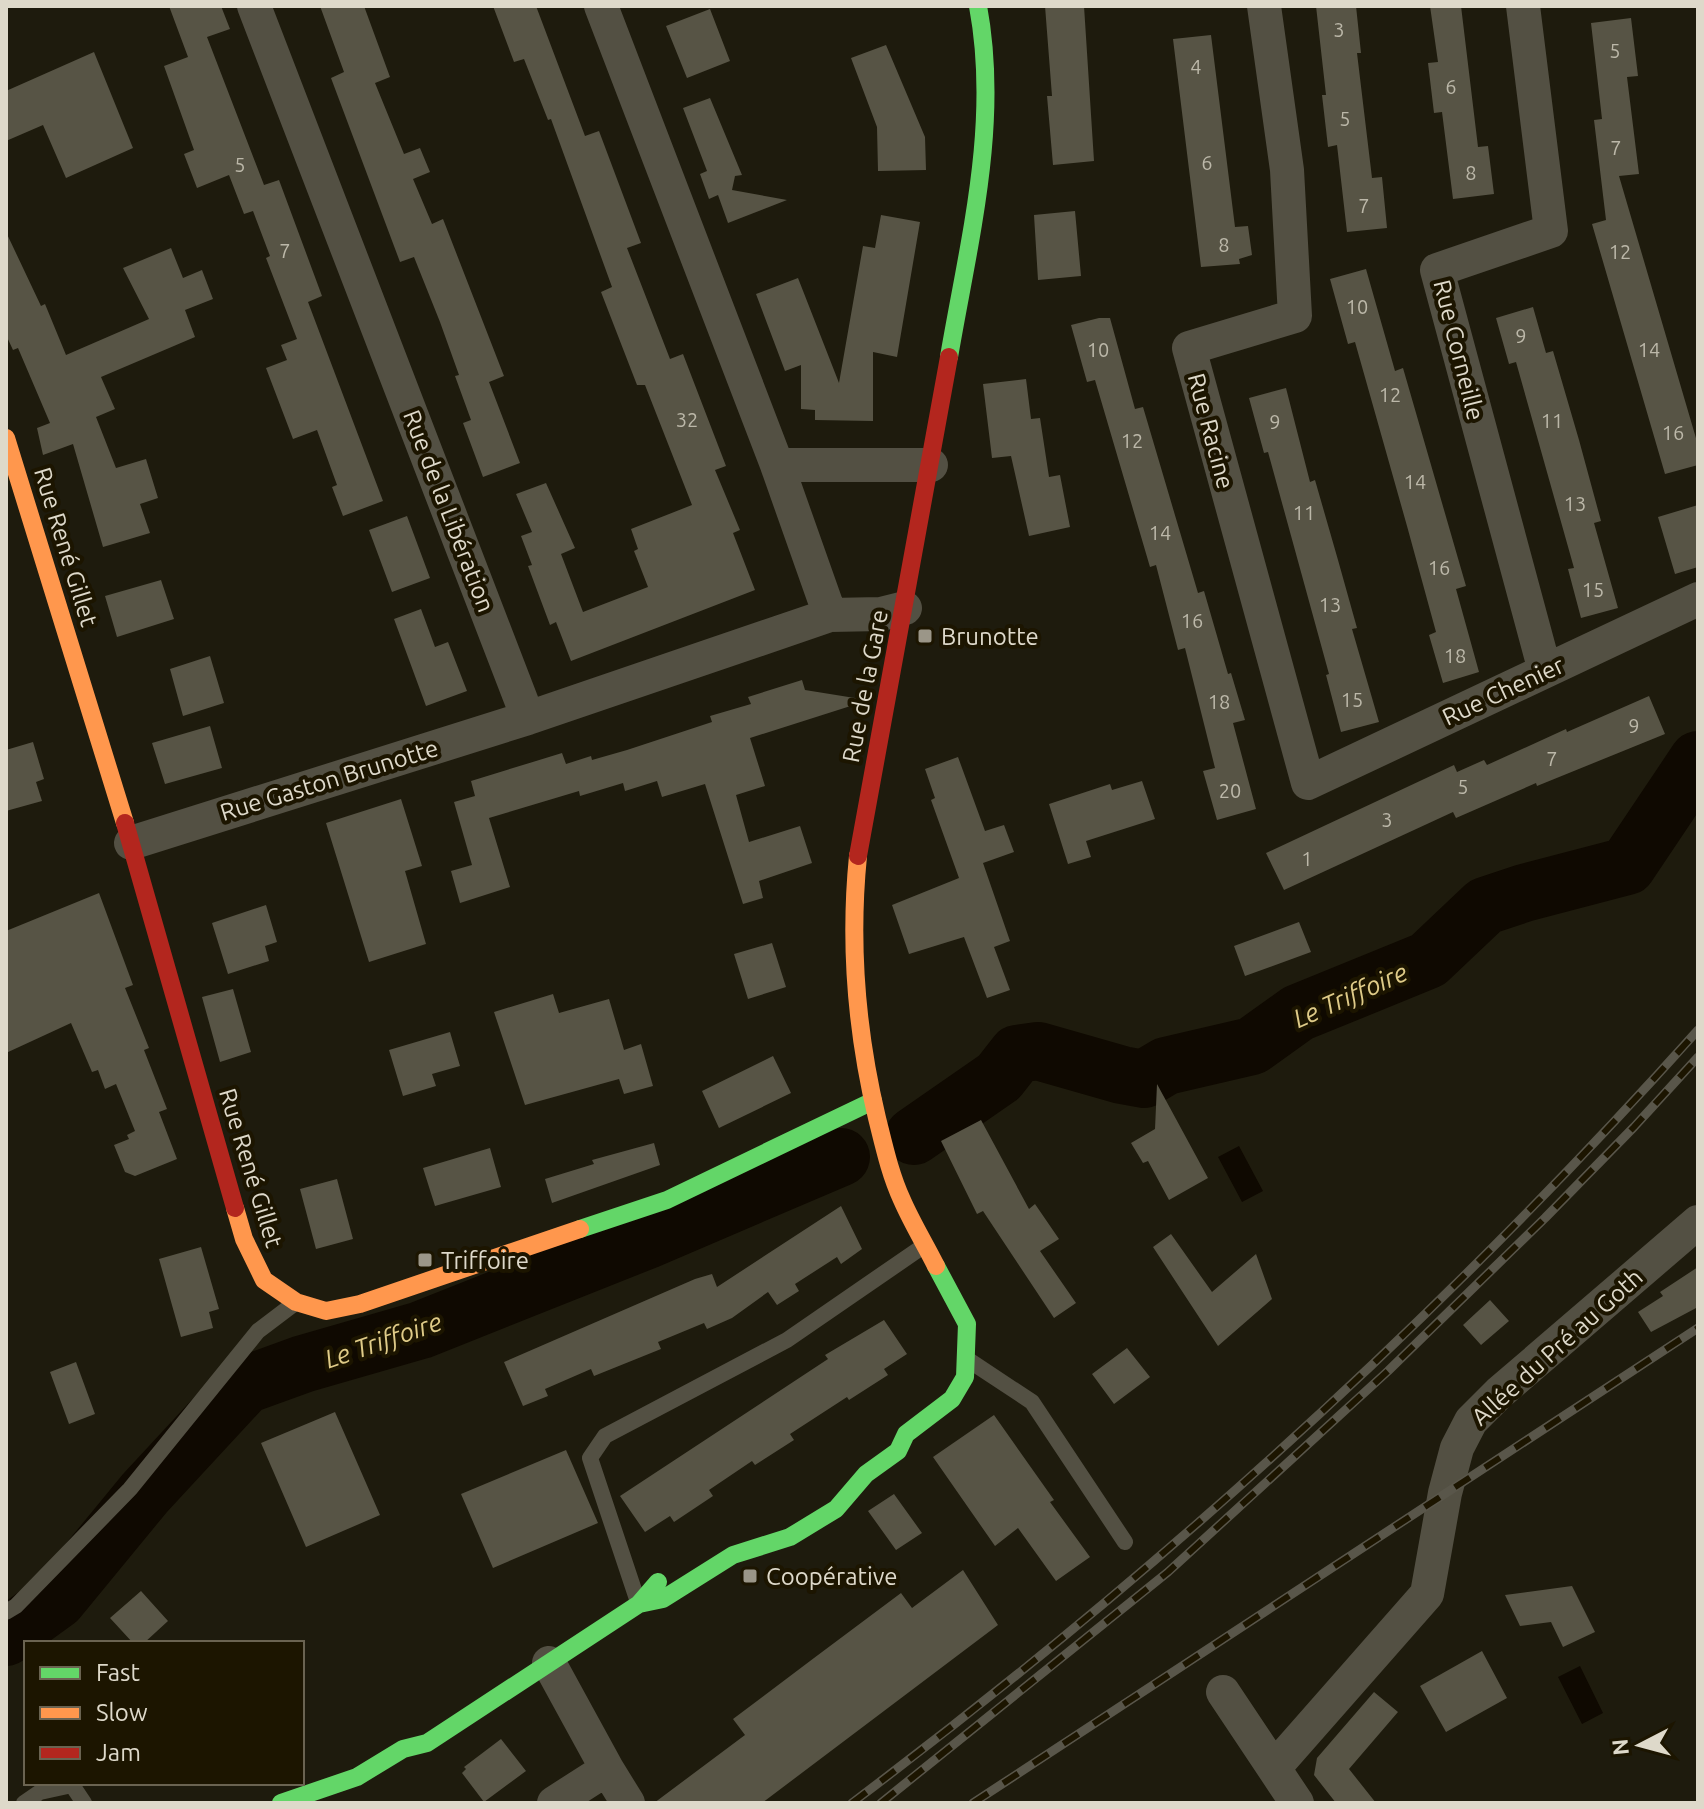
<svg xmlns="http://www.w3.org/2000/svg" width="1704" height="1809" viewBox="0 0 1704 1809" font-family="Ubuntu,sans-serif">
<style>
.water{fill:#0f0901}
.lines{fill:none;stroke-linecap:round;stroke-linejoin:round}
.river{stroke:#0f0901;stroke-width:58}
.building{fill:#575445}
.lane{stroke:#535043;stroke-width:16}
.street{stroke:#535043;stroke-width:34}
.fast{stroke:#63d668;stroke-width:18}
.slow{stroke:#ff974d;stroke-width:18}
.jam{stroke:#b3261e;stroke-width:18}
.rail-casing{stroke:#59564a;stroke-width:9}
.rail{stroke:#1c1500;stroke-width:6;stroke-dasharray:18;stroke-linecap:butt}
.poi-dot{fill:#9b9688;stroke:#1c1500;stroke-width:3}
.labels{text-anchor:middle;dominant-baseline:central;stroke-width:8;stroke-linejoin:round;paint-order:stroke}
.number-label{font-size:20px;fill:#bcb8a9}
.street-label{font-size:24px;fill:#ded9ca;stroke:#1c1500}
.poi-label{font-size:24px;fill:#ded9ca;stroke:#1c1500;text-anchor:start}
.water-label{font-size:26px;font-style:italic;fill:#dfcb88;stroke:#1c1500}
</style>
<rect width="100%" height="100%" fill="#1e1b0d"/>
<path class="water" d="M 1239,1146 L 1263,1191 L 1242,1202 L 1218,1157 Z
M 1580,1666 L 1603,1713 L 1582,1724 L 1558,1677 Z"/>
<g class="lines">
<path class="river" d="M 914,1136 L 999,1077 L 1017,1054 L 1038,1051 L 1122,1075 L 1144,1079 L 1166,1066 L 1252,1046 L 1298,1013 L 1428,960 L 1485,906 L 1524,893 L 1627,866 L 1698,760
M 6,1637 L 57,1600 L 145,1493 L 245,1385 L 303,1364 L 421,1330 L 647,1240 L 841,1157"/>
</g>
<path class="building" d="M 169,6 L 221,6 L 230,29 L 207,37 L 264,185 L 279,180 L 322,296 L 308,302 L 383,501 L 343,516 L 332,487 L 337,485 L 317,430 L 293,439 L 266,368 L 287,360 L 281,345 L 297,339 L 266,258 L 270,256 L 253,211 L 244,214 L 229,175 L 197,188 L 184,154 L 194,150 L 164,66 L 188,57 Z
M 320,6 L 364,6 L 390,77 L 375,83 L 404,154 L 420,148 L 430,172 L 413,179 L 432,224 L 443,219 L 504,376 L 489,382 L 520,463 L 483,477 L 463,423 L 471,420 L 455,376 L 459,375 L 440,322 L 414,257 L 400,262 L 331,78 L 344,72 Z
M 493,6 L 536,6 L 585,136 L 599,131 L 641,243 L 627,248 L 670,359 L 683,354 L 726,466 L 715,470 L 740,530 L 733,533 L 755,590 L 571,661 L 556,622 L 550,625 L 528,566 L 532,565 L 521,536 L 532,532 L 516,494 L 546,483 L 575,548 L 561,554 L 583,612 L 648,587 L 634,551 L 638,549 L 631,529 L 692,505 L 645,385 L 637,385 L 601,292 L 612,287 L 551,119 L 548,120 L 524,59 L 514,62 Z
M 1045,6 L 1084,6 L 1094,161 L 1053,165 L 1047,96 L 1052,96 Z
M 1316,6 L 1356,6 L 1361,53 L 1357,53 L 1372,178 L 1382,177 L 1387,228 L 1347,232 L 1337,145 L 1328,147 L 1322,95 L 1326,95 Z
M 1430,6 L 1461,6 L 1478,147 L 1488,146 L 1494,194 L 1453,199 L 1442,112 L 1434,113 L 1428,63 L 1438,62 Z
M 710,9 L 730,61 L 687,78 L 666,26 Z
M 1631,18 L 1638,76 L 1627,77 L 1639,174 L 1619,176 L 1698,445 L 1698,465 L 1665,474 L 1592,224 L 1606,220 L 1594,120 L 1602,119 L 1591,23 Z
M 1211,35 L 1235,227 L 1248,226 L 1252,255 L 1239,259 L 1240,264 L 1201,267 L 1173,39 Z
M 886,45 L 925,137 L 926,170 L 878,171 L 877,127 L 851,58 Z
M 94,52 L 133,148 L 66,178 L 43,125 L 6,141 L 6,91 Z
M 710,98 L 742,175 L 735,176 L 732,190 L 787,200 L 728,223 L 718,195 L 709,199 L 700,174 L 707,171 L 683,108 Z
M 1075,211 L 1081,276 L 1038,280 L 1034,215 Z
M 881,215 L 920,222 L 897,357 L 873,352 L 873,421 L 815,420 L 815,410 L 801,409 L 801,365 L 785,371 L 756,294 L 798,278 L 839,383 L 863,246 L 875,248 Z
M 6,232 L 41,306 L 45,304 L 66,355 L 149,319 L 123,268 L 171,248 L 183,278 L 202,270 L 213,299 L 185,310 L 195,337 L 101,377 L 115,409 L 96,417 L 116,468 L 146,459 L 158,498 L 140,504 L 150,533 L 103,547 L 73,444 L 43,455 L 37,428 L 50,423 L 18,348 L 13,350 L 6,335 Z
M 1366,269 L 1395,371 L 1403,368 L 1466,586 L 1456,589 L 1479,672 L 1443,683 L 1429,635 L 1436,632 L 1407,526 L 1355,342 L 1348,344 L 1330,279 Z
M 1533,307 L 1546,353 L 1553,351 L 1579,440 L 1601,521 L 1594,523 L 1618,608 L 1581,618 L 1568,569 L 1574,568 L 1516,362 L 1509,364 L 1496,318 Z
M 1099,318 L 1110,318 L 1135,409 L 1143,407 L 1198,593 L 1204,591 L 1228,674 L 1231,673 L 1245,720 L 1233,723 L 1256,809 L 1217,820 L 1203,771 L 1215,768 L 1185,648 L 1178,650 L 1156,565 L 1150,567 L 1095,380 L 1087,382 L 1071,325 Z
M 1026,379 L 1031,419 L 1040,418 L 1049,477 L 1060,475 L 1070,527 L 1029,536 L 1011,456 L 992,458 L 983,384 Z
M 1286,388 L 1310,482 L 1315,480 L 1338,560 L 1357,628 L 1352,629 L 1379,722 L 1341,732 L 1326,675 L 1329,674 L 1268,452 L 1264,453 L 1249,398 Z
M 1698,505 L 1698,567 L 1675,574 L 1658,517 Z
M 407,516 L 430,578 L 392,592 L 369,530 Z
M 161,580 L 174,619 L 117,637 L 105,596 Z
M 421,609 L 435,647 L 448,642 L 467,691 L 426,706 L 394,619 Z
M 210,656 L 224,703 L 183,716 L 170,669 Z
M 802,680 L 805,690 L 861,699 L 860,703 L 750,738 L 765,786 L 736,795 L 749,842 L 800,826 L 812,863 L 759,881 L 763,898 L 743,904 L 705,784 L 662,797 L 657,781 L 625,791 L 623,783 L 580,796 L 579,791 L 489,818 L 510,887 L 460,903 L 451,871 L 472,865 L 454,802 L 475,796 L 471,781 L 562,753 L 566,764 L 591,756 L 592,760 L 627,750 L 712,722 L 710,716 L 751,704 L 748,697 Z
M 1649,696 L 1665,734 L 1537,786 L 1536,783 L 1456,818 L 1453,812 L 1284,890 L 1266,853 L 1454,765 L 1457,772 L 1484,760 L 1487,765 L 1566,729 L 1567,732 Z
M 210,726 L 222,768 L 165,784 L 152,743 Z
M 33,742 L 44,779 L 36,782 L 42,801 L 6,811 L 6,750 Z
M 958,757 L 985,831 L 1004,825 L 1014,852 L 983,863 L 1010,941 L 994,947 L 1010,990 L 987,998 L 964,937 L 909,954 L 892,905 L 959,878 L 931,800 L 935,798 L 925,769 Z
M 1142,781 L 1155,819 L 1086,841 L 1091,857 L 1068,864 L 1049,804 L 1110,784 L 1112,790 Z
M 401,799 L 422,866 L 405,871 L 426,944 L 369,962 L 326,823 Z
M 99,893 L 133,985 L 125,988 L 149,1048 L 144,1050 L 167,1109 L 159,1112 L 177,1159 L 135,1176 L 125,1172 L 114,1145 L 129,1139 L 127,1135 L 135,1131 L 116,1084 L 105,1089 L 98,1070 L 92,1072 L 71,1023 L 6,1053 L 6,931 Z
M 266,905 L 277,942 L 265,946 L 269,961 L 228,974 L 212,923 Z
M 1299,922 L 1311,952 L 1245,976 L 1234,946 Z
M 772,943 L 786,987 L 748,999 L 734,954 Z
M 233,989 L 251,1052 L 220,1062 L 202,997 Z
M 553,994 L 559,1013 L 609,999 L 624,1050 L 641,1044 L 653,1086 L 624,1094 L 619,1079 L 525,1105 L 494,1012 Z
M 450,1032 L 460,1066 L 432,1074 L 436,1086 L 403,1096 L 389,1050 Z
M 773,1056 L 791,1093 L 719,1128 L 702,1091 Z
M 1157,1084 L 1208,1178 L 1169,1200 L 1148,1161 L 1143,1163 L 1131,1143 L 1155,1129 Z
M 981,1120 L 1029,1209 L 1035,1204 L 1059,1239 L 1040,1251 L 1076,1303 L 1054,1318 L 983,1211 L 977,1214 L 941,1141 Z
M 654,1143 L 660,1165 L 552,1203 L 545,1179 L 594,1164 L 592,1160 Z
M 490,1148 L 501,1187 L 435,1206 L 423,1168 Z
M 337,1179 L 353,1239 L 316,1249 L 300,1189 Z
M 841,1206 L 862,1249 L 841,1264 L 837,1257 L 795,1284 L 799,1291 L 777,1305 L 768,1292 L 732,1318 L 707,1329 L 704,1323 L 658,1342 L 661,1349 L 594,1376 L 591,1369 L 545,1389 L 548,1396 L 523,1406 L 504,1362 L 695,1279 L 712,1274 L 717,1287 Z
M 1171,1234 L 1212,1292 L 1256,1254 L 1272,1299 L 1218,1346 L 1153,1247 Z
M 201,1247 L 219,1309 L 209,1312 L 213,1328 L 181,1337 L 159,1259 Z
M 1698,1267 L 1698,1307 L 1651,1332 L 1638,1312 L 1663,1296 L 1660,1292 Z
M 1490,1300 L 1509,1321 L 1481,1345 L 1463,1325 Z
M 884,1320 L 907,1354 L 884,1369 L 888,1375 L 849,1400 L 847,1397 L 790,1434 L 794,1440 L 755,1465 L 752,1461 L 709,1490 L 713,1496 L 674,1522 L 670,1516 L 645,1532 L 620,1496 L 828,1359 L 825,1355 Z
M 1127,1348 L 1150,1377 L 1114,1404 L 1092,1374 Z
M 76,1362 L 95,1414 L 69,1424 L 50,1372 Z
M 335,1412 L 380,1515 L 306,1547 L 261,1443 Z
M 994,1415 L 1054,1500 L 1050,1502 L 1090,1557 L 1056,1581 L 1018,1528 L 995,1546 L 933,1457 Z
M 566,1450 L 598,1523 L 493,1568 L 461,1494 Z
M 894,1494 L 922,1533 L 896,1550 L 868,1511 Z
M 963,1570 L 998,1625 L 762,1803 L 654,1803 L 745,1735 L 733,1719 L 814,1658 L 901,1593 L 912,1608 Z
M 1572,1586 L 1595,1632 L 1563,1647 L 1551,1622 L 1520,1626 L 1505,1595 Z
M 141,1591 L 168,1621 L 144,1643 L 133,1643 L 110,1618 Z
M 1482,1651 L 1507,1698 L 1446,1732 L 1420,1686 Z
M 1374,1692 L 1398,1712 L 1349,1769 L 1376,1803 L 1336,1803 L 1314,1775 L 1317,1758 Z
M 501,1739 L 526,1771 L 484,1802 L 462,1773 L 466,1769 L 464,1767 Z"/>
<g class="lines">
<path class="lane" d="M 970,1361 L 1032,1402 L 1125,1542
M 637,1599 L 590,1458 L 605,1436 L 787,1340 L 925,1245
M 6,1612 L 16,1606 L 130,1489 L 258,1331 L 295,1303
M 24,1803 L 40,1792 L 72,1785 L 84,1803"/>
<path class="street" d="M 254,6 L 528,718
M 601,6 L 777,465 L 830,615
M 1264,6 L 1287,170 L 1295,316 L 1189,348 L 1308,783 L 1698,599
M 1523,6 L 1551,231 L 1437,270 L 1545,671
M 777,465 L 931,465
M 131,843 L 528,718 L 830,615 L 881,614 L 905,608
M 549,1663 L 607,1769 L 554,1803
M 1223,1692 L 1297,1803
M 1274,1768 L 1427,1594 L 1445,1493 L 1457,1448 L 1471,1421 L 1499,1393 L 1698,1222
M 607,1769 L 628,1803"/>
<path class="fast" d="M 949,357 C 969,240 1000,124 978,6
M 580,1229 L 667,1200 L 873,1101
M 639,1604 L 663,1599 L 733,1555 L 790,1537 L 836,1509 L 866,1474 L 898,1451 L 906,1434 L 952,1399 L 965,1377 L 967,1324 L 936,1266
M 281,1803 L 357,1777 L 403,1749 L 427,1743 L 639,1604 L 658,1582"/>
<path class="slow" d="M 6,438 L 125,823
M 858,856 C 849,946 856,1030 877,1118 C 884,1146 890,1174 902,1200 C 912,1223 925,1244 936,1266
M 235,1208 L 244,1239 L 264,1280 L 296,1302 L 326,1311 L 360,1304 L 580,1229"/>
<path class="jam" d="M 125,823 L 235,1208
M 858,856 L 949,357"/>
<defs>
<path id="rail" d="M 852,1803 C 1158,1573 1443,1315 1698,1030
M 881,1803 L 1168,1572 L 1388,1371 L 1545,1218 L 1634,1127 L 1698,1057
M 973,1803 L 1698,1328"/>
</defs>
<use href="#rail" class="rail-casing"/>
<use href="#rail" class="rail"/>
</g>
<g class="poi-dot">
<rect x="917" y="628" width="16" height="16" rx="4"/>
<rect x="417" y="1252" width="16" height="16" rx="4"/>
<rect x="742" y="1568" width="16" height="16" rx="4"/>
</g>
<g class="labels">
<g class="number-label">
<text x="1339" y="29">3</text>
<text x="1615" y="50">5</text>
<text x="1196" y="66">4</text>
<text x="1451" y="86">6</text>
<text x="1345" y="118">5</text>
<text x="1616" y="147">7</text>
<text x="1207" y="162">6</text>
<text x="240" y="164">5</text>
<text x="1471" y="172">8</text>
<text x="1364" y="205">7</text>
<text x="1224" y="244">8</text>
<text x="285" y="250">7</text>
<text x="1620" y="251">12</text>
<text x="1357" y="306">10</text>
<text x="1521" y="335">9</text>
<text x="1098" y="349">10</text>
<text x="1649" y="349">14</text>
<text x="1390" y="394">12</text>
<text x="687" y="419">32</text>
<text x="1552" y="420">11</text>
<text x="1275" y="421">9</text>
<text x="1673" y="432">16</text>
<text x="1132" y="440">12</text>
<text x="1415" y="481">14</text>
<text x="1575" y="503">13</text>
<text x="1304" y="512">11</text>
<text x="1160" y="532">14</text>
<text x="1439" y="567">16</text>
<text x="1593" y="589">15</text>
<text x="1330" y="604">13</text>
<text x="1192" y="620">16</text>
<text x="1455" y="655">18</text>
<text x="1352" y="699">15</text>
<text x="1219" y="701">18</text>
<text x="1634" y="725">9</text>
<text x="1552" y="758">7</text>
<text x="1463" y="786">5</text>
<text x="1230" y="790">20</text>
<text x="1387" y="819">3</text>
<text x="1307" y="858">1</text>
</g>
<g class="street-label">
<text transform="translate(1459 350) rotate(76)">Rue Corneille</text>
<text transform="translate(1211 431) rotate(75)">Rue Racine</text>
<text transform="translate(449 511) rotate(69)">Rue de la Libération</text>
<text transform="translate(66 547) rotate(73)">Rue René Gillet</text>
<text transform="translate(865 686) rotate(-79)">Rue de la Gare</text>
<text transform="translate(1503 691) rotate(-25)">Rue Chenier</text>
<text transform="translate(329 780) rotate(-17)">Rue Gaston Brunotte</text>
<text transform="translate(251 1168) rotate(73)">Rue René Gillet</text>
<text transform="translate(1557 1347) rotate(-42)">Allée du Pré au Goth</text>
</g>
<g class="poi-label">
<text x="941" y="636">Brunotte</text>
<text x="441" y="1260">Triffoire</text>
<text x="766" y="1576">Coopérative</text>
</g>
<g class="water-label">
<text transform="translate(1350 995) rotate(-24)">Le Triffoire</text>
<text transform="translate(383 1340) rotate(-19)">Le Triffoire</text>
</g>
</g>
<rect width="1704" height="1809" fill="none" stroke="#ded9ca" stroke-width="16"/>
<rect x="24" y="1641" width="280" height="144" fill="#1c1500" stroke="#6a6351" stroke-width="2"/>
<rect x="40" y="1667" width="40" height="12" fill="#63d668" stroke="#6a6351" stroke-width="2"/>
<text x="96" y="1681" font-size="24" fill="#ded9ca">Fast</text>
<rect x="40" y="1707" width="40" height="12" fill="#ff974d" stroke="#6a6351" stroke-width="2"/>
<text x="96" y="1721" font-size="24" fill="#ded9ca">Slow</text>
<rect x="40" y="1747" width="40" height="12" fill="#b3261e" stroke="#6a6351" stroke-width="2"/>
<text x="96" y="1761" font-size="24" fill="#ded9ca">Jam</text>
<g transform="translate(1640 1745) rotate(264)" stroke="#1c1500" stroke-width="6" paint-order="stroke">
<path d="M0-6L14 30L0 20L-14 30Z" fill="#ded9ca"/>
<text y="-12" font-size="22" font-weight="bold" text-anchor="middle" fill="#ded9ca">N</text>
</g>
</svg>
